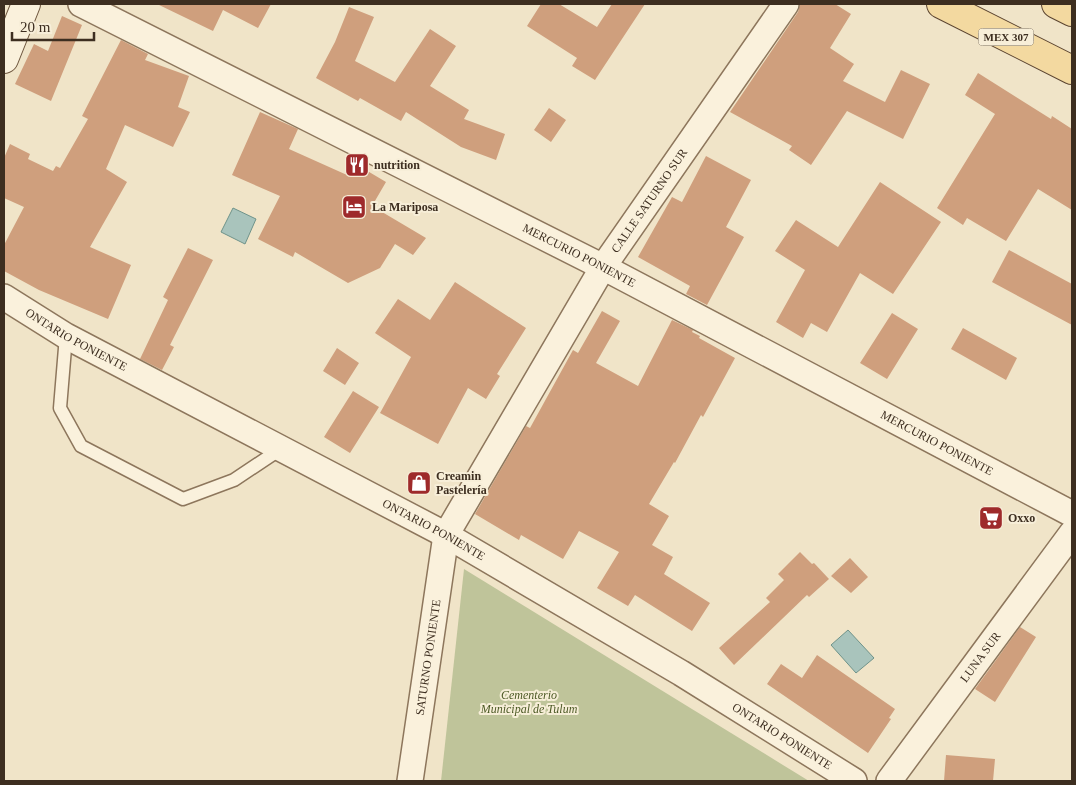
<svg xmlns="http://www.w3.org/2000/svg" width="1076" height="785" viewBox="0 0 1076 785" font-family="'Times New Roman',serif">
<style>
.cemetery{fill:#bfc49a}
.water{fill:#a9c4bc;stroke:#6f938a}
.building{fill:#cf9f7d}
.lines{fill:none;stroke-linecap:round;stroke-linejoin:round}
.lane-casing{stroke:#8d765c;stroke-width:15}
.street-casing{stroke:#8d765c;stroke-width:28}
.secondary-casing{stroke:#6f573f;stroke-width:30}
.primary-casing{stroke:#5b4430;stroke-width:30}
.lane{stroke:#faf1dc;stroke-width:12}
.street{stroke:#faf1dc;stroke-width:25}
.secondary{stroke:#faf1dc;stroke-width:28}
.primary{stroke:#f3d9a0;stroke-width:28}
.labels{text-anchor:middle;dominant-baseline:central;stroke-width:4;stroke-linejoin:round;paint-order:stroke}
.shield{fill:#f7eed8;stroke:#756857;stroke-width:1}
.shield-label{font-size:11px;font-weight:bold;fill:#3d2e20}
.poi-label{font-size:12px;font-weight:bold;fill:#3d2e20;stroke:#f7eed8;text-anchor:start}
.street-label{font-size:12px;fill:#3d2e20;stroke:#f7eed8}
.park-label{font-size:12px;font-style:italic;fill:#4d5a26;stroke:#f7eed8}
</style>
<rect width="100%" height="100%" fill="#f0e4c8"/>
<path class="cemetery" d="M 464,569 L 809,781 L 441,781 Z"/>
<path class="water" d="M 233,208 L 256,219 L 245,244 L 221,232 Z
M 848,630 L 874,658 L 856,673 L 831,645 Z"/>
<path class="building" d="M 157,4 L 271,4 L 258,28 L 223,10 L 213,31 Z
M 541,4 L 559,4 L 597,27 L 612,4 L 645,4 L 595,80 L 572,66 L 577,58 L 527,26 Z
M 800,4 L 835,4 L 851,14 L 830,48 L 854,64 L 843,81 L 885,102 L 901,70 L 930,84 L 903,139 L 847,111 L 811,165 L 789,150 L 792,146 L 730,112 L 798,12 Z
M 349,7 L 374,17 L 355,61 L 395,82 L 430,29 L 456,46 L 430,86 L 469,110 L 464,119 L 505,134 L 496,160 L 461,147 L 406,112 L 401,121 L 360,98 L 358,101 L 316,78 L 335,42 Z
M 62,16 L 82,25 L 51,101 L 15,84 L 34,44 L 48,51 Z
M 121,40 L 148,54 L 145,60 L 189,76 L 178,107 L 190,112 L 173,147 L 125,125 L 106,169 L 127,182 L 90,247 L 131,265 L 108,319 L 39,290 L 4,271 L 4,245 L 24,207 L 4,198 L 4,158 L 10,144 L 30,154 L 28,159 L 53,171 L 56,166 L 60,168 L 88,119 L 82,116 Z
M 978,73 L 1051,119 L 1052,116 L 1072,129 L 1072,210 L 1038,189 L 1006,241 L 967,218 L 963,225 L 937,208 L 995,114 L 965,95 Z
M 549,108 L 566,120 L 551,142 L 534,130 Z
M 260,112 L 298,129 L 289,149 L 347,175 L 354,163 L 386,182 L 372,206 L 426,238 L 413,255 L 395,244 L 380,268 L 348,283 L 295,252 L 293,257 L 258,239 L 280,196 L 232,175 Z
M 706,156 L 751,180 L 726,227 L 744,237 L 707,305 L 686,294 L 690,286 L 638,257 L 672,197 L 682,202 Z
M 880,182 L 941,222 L 893,294 L 860,273 L 827,332 L 811,323 L 803,338 L 776,322 L 805,270 L 775,251 L 796,220 L 838,247 Z
M 188,248 L 213,260 L 170,345 L 174,347 L 162,370 L 140,359 L 168,300 L 163,297 Z
M 1009,250 L 1072,284 L 1072,325 L 992,282 Z
M 455,282 L 526,328 L 497,374 L 500,376 L 486,399 L 468,388 L 438,444 L 380,413 L 411,357 L 375,333 L 398,299 L 430,320 Z
M 602,311 L 620,321 L 596,363 L 638,386 L 672,320 L 693,330 L 692,332 L 700,336 L 699,338 L 735,358 L 703,417 L 701,415 L 675,463 L 674,462 L 649,504 L 669,516 L 652,545 L 673,557 L 664,574 L 710,603 L 692,631 L 635,595 L 628,606 L 597,588 L 619,552 L 579,531 L 563,559 L 521,535 L 519,540 L 475,514 L 526,426 L 530,428 L 573,350 L 578,353 Z
M 892,313 L 918,329 L 887,379 L 860,363 Z
M 963,328 L 1017,358 L 1006,380 L 951,349 Z
M 337,348 L 359,363 L 345,385 L 323,371 Z
M 353,391 L 379,407 L 350,453 L 324,437 Z
M 800,552 L 812,564 L 814,563 L 829,579 L 809,597 L 807,595 L 734,665 L 719,648 L 770,602 L 766,598 L 784,580 L 778,574 Z
M 850,558 L 868,577 L 851,593 L 831,576 Z
M 1020,627 L 1036,637 L 995,702 L 975,689 Z
M 817,655 L 895,709 L 889,718 L 891,719 L 868,753 L 767,684 L 781,664 L 802,678 Z
M 946,755 L 995,759 L 993,781 L 944,781 Z"/>
<g class="lines">
<defs>
<path id="lane" d="M 66,336 L 60,408 L 81,446 L 183,499 L 234,480 L 282,448"/>
<g id="street">
<path id="s1" d="M 81,4 L 603,267 L 1072,514"/>
<path id="s2" d="M 4,297 L 66,336 L 446,535 L 681,673 L 854,781"/>
<path id="s3" d="M 410,781 L 446,535 L 603,267 L 786,4"/>
<path id="s4" d="M 889,781 L 1072,533"/>
</g>
<path id="secondary" d="M 4,59 L 26,4"/>
<path id="primary" d="M 941,4 L 1072,70
M 1056,4 L 1072,12"/>
</defs>
<use href="#lane" class="lane-casing"/>
<use href="#street" class="street-casing"/>
<use href="#secondary" class="secondary-casing"/>
<use href="#primary" class="primary-casing"/>
<use href="#lane" class="lane"/>
<use href="#street" class="street"/>
<use href="#secondary" class="secondary"/>
<use href="#primary" class="primary"/>
</g>
<defs>
<symbol id="restaurant-square" viewBox="-11 -11 22 22"><rect x="-9" y="-9" width="18" height="18" rx="4" fill="#9e2a2b" stroke="#f7eed8"/><path d="M-5-6h1v4h1v-4h1v4h1v-4h1v5L-1.5 .5V6h-2V.5L-5-1ZM5-6V6H3V1.5H1.5Q1.5-4 5-6Z" fill="#fff"/></symbol>
<symbol id="hotel-square" viewBox="-11 -11 22 22"><rect x="-9" y="-9" width="18" height="18" rx="4" fill="#9e2a2b" stroke="#f7eed8"/><path d="M-6-4.5h1.5V1H6V5H4.5V3h-9V5H-6ZM-4 0a1.8 1.8 0 1 1 3.6 0ZM.5 0V-2.5h3Q6-2.5 6 0Z" fill="#fff"/></symbol>
<symbol id="shop-square" viewBox="-11 -11 22 22"><rect x="-9" y="-9" width="18" height="18" rx="4" fill="#9e2a2b" stroke="#f7eed8"/><path d="M-5-2.5h2.3a2.7 3.5 0 0 1 5.4 0H5L5.5 6h-11ZM-1.5-2.5h3a1.5 2.3 0 0 0-3 0Z" fill="#fff"/></symbol>
<symbol id="supermarket-square" viewBox="-11 -11 22 22"><rect x="-9" y="-9" width="18" height="18" rx="4" fill="#9e2a2b" stroke="#f7eed8"/><path d="M-6-5.5h2.5l.6 2H6L4.5 2H-2.5L-4.4-4H-6ZM-1.5 3.2a1.3 1.3 0 1 0 .1 0ZM3 3.2a1.3 1.3 0 1 0 .1 0Z" fill="#fff"/></symbol>
</defs>
<g fill-rule="evenodd">
<use href="#restaurant-square" x="343" y="151" width="28" height="28"/>
<use href="#hotel-square" x="340" y="193" width="28" height="28"/>
<use href="#shop-square" x="405" y="469" width="28" height="28"/>
<use href="#supermarket-square" x="977" y="504" width="28" height="28"/>
</g>
<g class="labels">
<rect class="shield" x="978.5" y="28.5" width="55" height="17" rx="4"/>
<g class="shield-label">
<text x="1006" y="37">MEX 307</text>
</g>
<g class="poi-label">
<text x="374" y="165">nutrition</text>
<text x="372" y="207">La Mariposa</text>
<text x="436" y="476">Creamin<tspan x="436" dy="14">Pastelería</tspan></text>
<text x="1008" y="518">Oxxo</text>
</g>
<g class="street-label">
<text stroke="none"><textPath href="#s3" startOffset="640">CALLE SATURNO SUR</textPath></text>
<text stroke="none"><textPath href="#s1" startOffset="558">MERCURIO PONIENTE</textPath></text>
<text stroke="none"><textPath href="#s2" startOffset="84">ONTARIO PONIENTE</textPath></text>
<text stroke="none"><textPath href="#s1" startOffset="962">MERCURIO PONIENTE</textPath></text>
<text stroke="none"><textPath href="#s2" startOffset="489">ONTARIO PONIENTE</textPath></text>
<text stroke="none"><textPath href="#s4" startOffset="154">LUNA SUR</textPath></text>
<text stroke="none"><textPath href="#s3" startOffset="125">SATURNO PONIENTE</textPath></text>
<text stroke="none"><textPath href="#s2" startOffset="894">ONTARIO PONIENTE</textPath></text>
</g>
<g class="park-label">
<text x="529" y="695">Cementerio<tspan x="529" dy="14">Municipal de Tulum</tspan></text>
</g>
</g>
<rect width="1076" height="785" fill="none" stroke="#3d2e20" stroke-width="10"/>
<path d="M12 32v8h82v-8" fill="none" stroke="#3d2e20" stroke-width="2.5"/>
<text x="20" y="32" font-size="15" fill="#3d2e20" stroke="#f7eed8" stroke-width="4" paint-order="stroke">20 m</text>
</svg>
